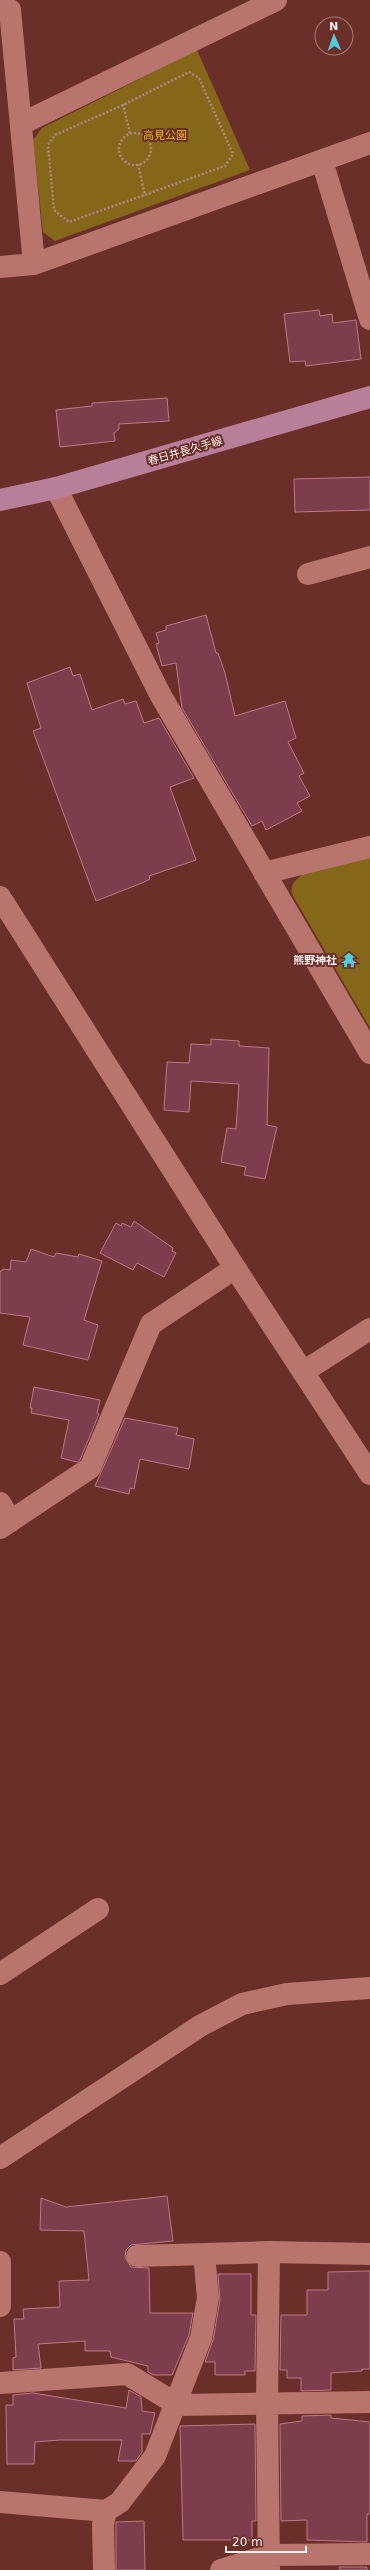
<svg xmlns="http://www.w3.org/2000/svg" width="370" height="2570" viewBox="0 0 370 2570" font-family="'DejaVu Sans','Noto Sans JP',sans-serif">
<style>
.green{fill:#846719}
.building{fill:#7c3e4c;stroke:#bd7986}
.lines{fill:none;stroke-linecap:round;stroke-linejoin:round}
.path{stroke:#b08985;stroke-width:2.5;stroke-dasharray:2 2;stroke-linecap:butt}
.minor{stroke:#b8756d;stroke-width:22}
.major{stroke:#b87f99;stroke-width:22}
.labels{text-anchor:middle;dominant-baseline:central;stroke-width:4;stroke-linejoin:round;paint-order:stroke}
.park-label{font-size:11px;fill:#edb807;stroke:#6a2f29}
.street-label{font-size:11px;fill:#ffefed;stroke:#6a2f29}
.poi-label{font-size:11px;font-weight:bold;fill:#ffefed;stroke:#6a2f29;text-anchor:end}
</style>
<rect width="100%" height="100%" fill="#6a2f29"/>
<path class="green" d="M 197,50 L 250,170 L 55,241 L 43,232 L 33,140 L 42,128 Z
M 370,857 L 370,1028 L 293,896 C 289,885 295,880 303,874 Z"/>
<path class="building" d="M 319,310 L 320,316 L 332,314 L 333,323 L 356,320 L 361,359 L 306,366 L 305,361 L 290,362 L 284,314 Z
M 167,398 L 169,421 L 119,424 L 119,429 L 114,433 L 115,441 L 60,447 L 56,410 L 92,406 L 92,403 Z
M 370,477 L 370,510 L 295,512 L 294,479 Z
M 206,615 L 216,653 L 218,653 L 225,673 L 235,716 L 285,701 L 296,738 L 288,742 L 304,773 L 299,776 L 310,796 L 297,803 L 302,811 L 266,830 L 262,821 L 252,826 L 182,708 L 176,663 L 162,666 L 156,644 L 159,643 L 156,633 L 166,630 L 166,626 Z
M 70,667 L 73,676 L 80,674 L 92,710 L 123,699 L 125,704 L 136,701 L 144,723 L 159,718 L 194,778 L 170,787 L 196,860 L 149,876 L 150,879 L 142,883 L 96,901 L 33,731 L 41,728 L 27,683 Z
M 211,1039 L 239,1041 L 239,1046 L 269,1048 L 267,1125 L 277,1127 L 265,1179 L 244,1175 L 246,1167 L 221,1162 L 227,1128 L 236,1129 L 239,1084 L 191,1081 L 189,1112 L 164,1110 L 167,1062 L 189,1063 L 191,1044 L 211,1045 Z
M 134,1221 L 173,1248 L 172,1251 L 176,1253 L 164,1277 L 137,1263 L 133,1270 L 100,1253 L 116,1223 L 121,1226 L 122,1223 L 131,1227 Z
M 31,1249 L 54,1257 L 56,1253 L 78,1257 L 79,1254 L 102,1261 L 84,1320 L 98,1325 L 88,1360 L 23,1345 L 30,1317 L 0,1313 L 0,1271 L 2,1271 L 3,1269 L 10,1270 L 11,1260 L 26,1262 Z
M 34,1387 L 100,1400 L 97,1413 L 99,1414 L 80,1460 L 77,1462 L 61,1458 L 69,1420 L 31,1413 L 32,1408 L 30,1408 Z
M 125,1418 L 178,1428 L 176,1435 L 194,1439 L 189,1469 L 140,1459 L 134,1489 L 130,1488 L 129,1494 L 95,1486 Z
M 167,2196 L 173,2241 L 131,2245 L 126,2250 L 125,2257 L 131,2267 L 149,2268 L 150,2313 L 193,2313 L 189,2335 L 172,2375 L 153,2375 L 148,2372 L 148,2366 L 111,2357 L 110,2351 L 85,2351 L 85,2341 L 38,2344 L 41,2368 L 13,2370 L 13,2358 L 16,2357 L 14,2319 L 24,2319 L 23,2309 L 60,2307 L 59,2281 L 89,2280 L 84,2231 L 40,2230 L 41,2198 L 66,2207 Z
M 370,2271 L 370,2369 L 362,2369 L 362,2371 L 331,2373 L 331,2390 L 301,2391 L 301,2378 L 287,2378 L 287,2370 L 280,2370 L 281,2315 L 307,2315 L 307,2290 L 328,2290 L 328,2272 Z
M 218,2274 L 251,2274 L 251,2315 L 256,2315 L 255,2371 L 245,2371 L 245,2375 L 215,2375 L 215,2362 L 205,2362 L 213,2340 L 220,2300 Z
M 129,2390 L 141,2397 L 142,2411 L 155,2413 L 150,2434 L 142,2434 L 142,2452 L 136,2461 L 118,2461 L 122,2440 L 60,2440 L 35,2442 L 34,2464 L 7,2464 L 6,2405 L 13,2405 L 13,2395 L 33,2393 L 126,2408 Z
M 331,2415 L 331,2418 L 370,2422 L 370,2514 L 367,2514 L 367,2542 L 307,2540 L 307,2520 L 281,2521 L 280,2424 L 302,2421 L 302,2416 Z
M 255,2424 L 256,2521 L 252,2521 L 252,2540 L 183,2540 L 180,2426 Z
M 144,2521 L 145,2570 L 116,2570 L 116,2522 Z
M 339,2567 L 367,2567 L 367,2570 L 340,2570 Z"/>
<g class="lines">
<path class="path" d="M 189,72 L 199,78 L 233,154 L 225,166 L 69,222 L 54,210 L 48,145 L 55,135 L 123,105 Z
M 123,104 L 130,134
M119 149a16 16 0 1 1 32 0a16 16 0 1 1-32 0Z
M 138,164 L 145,196"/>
<path class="minor" d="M 0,6 L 10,10 L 34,264 L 0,267
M 21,124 L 276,0
M 322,161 L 370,319
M 34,264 L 370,143
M 56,488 L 161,696 L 370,1053
M 308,574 L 370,557
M 264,873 L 370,847
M 0,897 L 235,1268 L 370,1474
M 303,1372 L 370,1329
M 0,1503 L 11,1521
M 0,1528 L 90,1468 L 151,1324 L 235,1268
M 0,1974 L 98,1909
M 0,2158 L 200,2026 L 242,2004 L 287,1994 L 370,1988
M 137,2256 L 269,2252 L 370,2254
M 0,2262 L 0,2306
M 0,2383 L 127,2374 L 178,2405 L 370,2402
M 0,2502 L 106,2511
M 104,2570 L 103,2524 L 106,2511 L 120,2502 L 155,2456 L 201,2338 L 208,2298 L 204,2254
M 221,2570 L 269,2555 L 370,2554
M 269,2570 L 267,2403 L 269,2252"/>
<path class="major" d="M 0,500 L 56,488 L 370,397"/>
</g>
<defs>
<symbol id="temple-bare" viewBox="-9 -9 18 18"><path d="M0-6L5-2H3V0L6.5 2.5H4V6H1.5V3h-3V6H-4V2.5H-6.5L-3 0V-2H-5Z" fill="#53cbdb" stroke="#6a2f29" stroke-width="2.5" paint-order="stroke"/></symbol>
</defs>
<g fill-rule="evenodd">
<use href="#temple-bare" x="338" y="949" width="22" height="22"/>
</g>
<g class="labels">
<g class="park-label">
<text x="165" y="135">高見公園</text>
</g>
<g class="street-label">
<text transform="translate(185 451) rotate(-16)">春日井長久手線</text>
</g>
<g class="poi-label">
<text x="337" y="960">熊野神社</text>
</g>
</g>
<g transform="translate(334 36) rotate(358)"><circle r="19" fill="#6a2f29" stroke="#a67c77"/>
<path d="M0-3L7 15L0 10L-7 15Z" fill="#53cbdb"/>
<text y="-6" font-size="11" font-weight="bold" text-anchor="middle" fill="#ffefed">N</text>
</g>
<path d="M226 2546v6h80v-6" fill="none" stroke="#ffefed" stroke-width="2"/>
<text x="232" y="2546" font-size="12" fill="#ffefed" stroke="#6a2f29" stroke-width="3" paint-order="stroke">20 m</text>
</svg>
